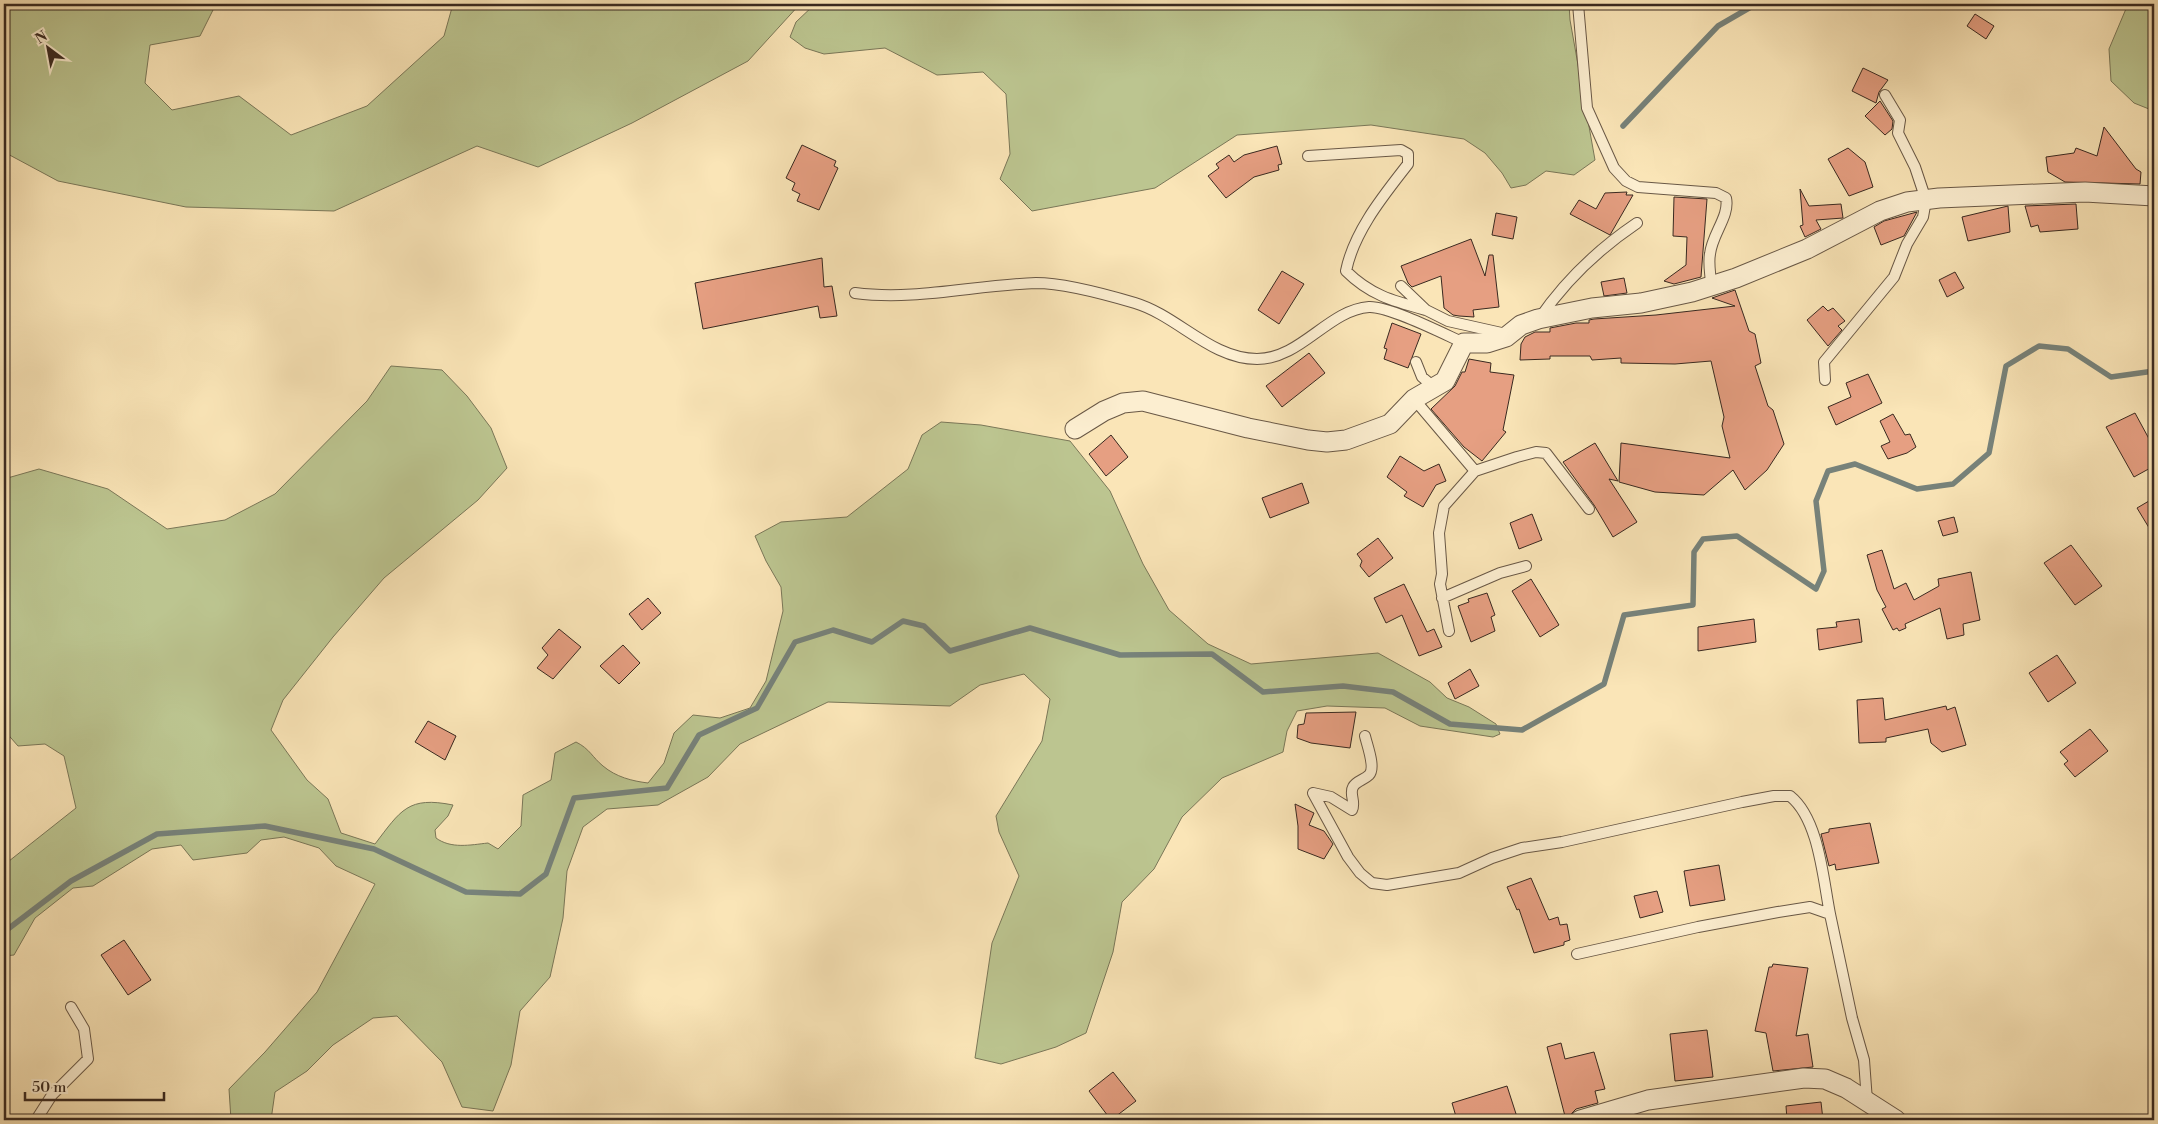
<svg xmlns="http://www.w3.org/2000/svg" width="2158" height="1124" viewBox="0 0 2158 1124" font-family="'Libre Bodoni',serif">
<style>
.green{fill:#bcc590;stroke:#7a7758}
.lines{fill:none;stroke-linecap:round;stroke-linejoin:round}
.stream{stroke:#77827a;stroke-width:5.5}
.building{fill:#e69f82;stroke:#392920}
.service-casing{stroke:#695846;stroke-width:12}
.minor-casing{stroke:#695846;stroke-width:21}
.service{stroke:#fceed0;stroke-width:10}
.minor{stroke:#fceed0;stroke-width:19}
</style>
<rect width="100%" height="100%" fill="#fae5b7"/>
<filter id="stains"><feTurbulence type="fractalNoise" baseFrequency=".004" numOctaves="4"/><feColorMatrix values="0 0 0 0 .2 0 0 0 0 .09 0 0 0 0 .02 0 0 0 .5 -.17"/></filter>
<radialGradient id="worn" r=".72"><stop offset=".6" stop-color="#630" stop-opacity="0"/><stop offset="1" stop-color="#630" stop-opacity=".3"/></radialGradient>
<path class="green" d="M 4,4 L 216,4 L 200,36 L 150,45 L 145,83 L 172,110 L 239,96 L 291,135 L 367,106 L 444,36 L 453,4 L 800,4 L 748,61 L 632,123 L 538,167 L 477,146 L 334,211 L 186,207 L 58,181 L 4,152 Z
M 815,4 L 1569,4 L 1570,20 L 1595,160 L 1574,175 L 1546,171 L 1526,185 L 1511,188 L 1502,173 L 1485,153 L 1464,139 L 1371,125 L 1237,135 L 1155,188 L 1032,211 L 1000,179 L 1010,154 L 1006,94 L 983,72 L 937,75 L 885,48 L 824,54 L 805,48 L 790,37 L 796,22 Z
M 2128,4 L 2154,4 L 2154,111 L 2134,103 L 2111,81 L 2109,49 Z
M 391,366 L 442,370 L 467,396 L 491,428 L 507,468 L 478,500 L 384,578 L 333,637 L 283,700 L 271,730 L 307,780 L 328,799 L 341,833 L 375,844 C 401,810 408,796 453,805 L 448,816 L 435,830 L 436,838 C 451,849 470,845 488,843 L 498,849 L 521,826 L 523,795 L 551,780 L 555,753 L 576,742 C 590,749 592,757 603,766 C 616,777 632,781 648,783 L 664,763 L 674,733 L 693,715 L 720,718 L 750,708 L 766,681 L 783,611 L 781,587 L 766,561 L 755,536 L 781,522 L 847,517 L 908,469 L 922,435 L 941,422 L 981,425 L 1070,441 L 1110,491 L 1143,564 L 1169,610 L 1208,644 L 1251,664 L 1378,653 L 1430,682 L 1447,698 L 1469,707 L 1496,724 L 1500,734 L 1493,737 L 1420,726 L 1385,708 L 1327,706 L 1297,711 L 1287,731 L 1283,752 L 1222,778 L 1182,817 L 1154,869 L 1122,902 L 1113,952 L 1086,1033 L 1056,1047 L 1001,1064 L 975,1058 L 992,943 L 1019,876 L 999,832 L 996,816 L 1042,741 L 1050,699 L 1024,674 L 980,685 L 950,706 L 828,702 L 740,744 L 708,777 L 658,805 L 607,809 L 583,827 L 567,871 L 563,918 L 550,977 L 520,1011 L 511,1065 L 493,1111 L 462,1107 L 442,1062 L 397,1016 L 373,1018 L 333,1045 L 307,1071 L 275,1092 L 271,1120 L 231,1120 L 229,1089 L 265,1052 L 317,992 L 375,884 L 336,866 L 319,848 L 284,837 L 261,840 L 247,853 L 193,860 L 181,845 L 152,849 L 93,886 L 73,888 L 35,918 L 14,955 L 4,956 L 4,865 L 76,808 L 64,756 L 45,744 L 18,746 L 4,730 L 4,479 L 39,469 L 108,489 L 167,529 L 225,520 L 275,494 L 367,401 Z"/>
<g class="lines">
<path class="stream" d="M 1623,126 L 1718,26 L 1756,4
M 4,932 L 71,881 L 157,834 L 265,826 L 374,849 L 466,892 L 520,894 L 546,874 L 574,798 L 667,788 L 699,735 L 757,708 L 795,642 L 833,630 L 872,642 L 903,621 L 924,626 L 950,651 L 1030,628 L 1120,655 L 1212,654 L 1263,692 L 1343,686 L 1393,692 L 1450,724 L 1522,730 L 1604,684 L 1624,615 L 1693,605 L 1694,552 L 1703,539 L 1737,536 L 1816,589 L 1824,571 L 1816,501 L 1828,471 L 1855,464 L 1917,489 L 1953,484 L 1989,453 L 2006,366 L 2039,346 L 2068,349 L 2111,377 L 2154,371"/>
</g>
<path class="building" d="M 1975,14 L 1994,26 L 1986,39 L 1967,26 Z
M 1863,68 L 1888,80 L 1879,92 L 1876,103 L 1852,91 Z
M 1880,101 L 1893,121 L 1892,129 L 1885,135 L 1865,116 Z
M 2104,127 L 2136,169 L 2141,172 L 2140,184 L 2065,182 L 2048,172 L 2046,157 L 2074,153 L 2076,148 L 2097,156 Z
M 802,145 L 836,161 L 834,166 L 838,168 L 819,210 L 797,201 L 800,194 L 792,190 L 795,183 L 786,178 Z
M 1277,146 L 1282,164 L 1278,165 L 1279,170 L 1254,177 L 1226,198 L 1208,176 L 1219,168 L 1216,164 L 1229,155 L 1234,162 L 1244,155 Z
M 1848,148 L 1865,162 L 1873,187 L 1849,196 L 1828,159 Z
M 1800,189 L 1809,206 L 1841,204 L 1843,218 L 1816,220 L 1821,229 L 1805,237 L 1800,226 L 1803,225 Z
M 1627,192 L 1626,195 L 1633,195 L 1610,235 L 1570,214 L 1579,200 L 1596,209 L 1605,193 Z
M 1674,197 L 1707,199 L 1701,277 L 1674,284 L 1664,281 L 1686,265 L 1687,237 L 1673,236 Z
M 2076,204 L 2078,229 L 2040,232 L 2038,225 L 2031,227 L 2025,206 Z
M 2008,206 L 2010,232 L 1968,241 L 1962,217 Z
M 1917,212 L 1904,236 L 1881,245 L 1874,227 L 1884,221 Z
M 1496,213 L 1517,217 L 1513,239 L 1492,235 Z
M 1471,239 L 1485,276 L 1489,255 L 1493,255 L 1499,307 L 1473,310 L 1474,317 L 1459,316 L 1453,315 L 1444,308 L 1441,276 L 1412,287 L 1408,283 L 1401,266 Z
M 822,258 L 824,287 L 832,286 L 837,316 L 820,318 L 818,306 L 703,329 L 695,283 Z
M 1282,271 L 1304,284 L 1279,324 L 1258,310 Z
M 1955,272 L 1964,288 L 1947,297 L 1939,280 Z
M 1624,278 L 1627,293 L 1604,296 L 1601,282 Z
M 1735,290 L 1749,331 L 1755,334 L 1761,363 L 1755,366 L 1768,406 L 1773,410 L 1784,444 L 1767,470 L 1745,490 L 1733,470 L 1704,495 L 1655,492 L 1619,482 L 1621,443 L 1730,458 L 1722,426 L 1724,417 L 1711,361 L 1675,364 L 1621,363 L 1621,358 L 1592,360 L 1590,356 L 1550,356 L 1550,359 L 1520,360 L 1521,344 L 1525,337 L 1535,332 L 1550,332 L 1550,328 L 1576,323 L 1589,323 L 1589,320 L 1594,319 L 1656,315 L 1735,306 L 1712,298 Z
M 1823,306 L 1828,311 L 1833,308 L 1845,321 L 1838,326 L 1842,330 L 1828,346 L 1807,320 Z
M 1392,323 L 1421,334 L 1408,368 L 1384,359 L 1387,349 L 1384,348 Z
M 1309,353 L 1325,373 L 1282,407 L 1266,386 Z
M 1469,359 L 1491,363 L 1490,372 L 1514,375 L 1503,430 L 1506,432 L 1482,461 L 1464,447 L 1431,409 L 1455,386 L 1462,372 L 1465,372 Z
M 1868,374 L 1882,403 L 1836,425 L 1828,407 L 1851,397 L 1846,383 Z
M 2135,413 L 2154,448 L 2154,466 L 2134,477 L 2106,427 Z
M 1893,414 L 1905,435 L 1910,434 L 1916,447 L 1907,453 L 1888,459 L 1881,446 L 1890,442 L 1880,421 Z
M 1111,435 L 1128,457 L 1106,476 L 1089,454 Z
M 1595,443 L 1618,481 L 1609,479 L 1637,522 L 1613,537 L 1594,505 L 1563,462 Z
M 1400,456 L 1424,471 L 1439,464 L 1446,481 L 1436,485 L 1423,507 L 1404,496 L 1407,492 L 1387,477 Z
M 1302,483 L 1309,503 L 1270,518 L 1262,498 Z
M 2154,498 L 2154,536 L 2137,508 Z
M 1532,514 L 1542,540 L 1519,549 L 1510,523 Z
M 1954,517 L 1958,532 L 1943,536 L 1938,521 Z
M 1378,538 L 1393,558 L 1369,577 L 1360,566 L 1362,561 L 1357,554 Z
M 2071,545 L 2102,586 L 2075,605 L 2044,563 Z
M 1882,550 L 1894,589 L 1906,583 L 1914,600 L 1939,586 L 1938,579 L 1971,572 L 1980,620 L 1963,624 L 1964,635 L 1947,639 L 1940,608 L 1905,624 L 1906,628 L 1899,631 L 1897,628 L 1893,630 L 1882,609 L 1886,607 L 1877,590 L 1867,555 Z
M 1531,579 L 1559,625 L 1540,637 L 1512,591 Z
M 1404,584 L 1427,632 L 1434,629 L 1442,647 L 1419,656 L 1402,615 L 1386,623 L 1374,598 Z
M 1487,593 L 1495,615 L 1491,617 L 1495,631 L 1471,642 L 1458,606 L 1469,602 L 1468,599 Z
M 648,598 L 661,613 L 642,630 L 629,614 Z
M 1754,619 L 1756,642 L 1698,651 L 1698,627 Z
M 1859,619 L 1862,642 L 1819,650 L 1817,629 L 1837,627 L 1836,622 Z
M 559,629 L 581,647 L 553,679 L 537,668 L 548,655 L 542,648 Z
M 623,645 L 640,663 L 619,684 L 600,666 Z
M 2057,655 L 2076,683 L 2048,702 L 2029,673 Z
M 1470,669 L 1479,686 L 1455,699 L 1448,683 Z
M 1883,698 L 1885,720 L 1946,706 L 1947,710 L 1955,707 L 1966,745 L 1942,752 L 1931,743 L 1928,729 L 1886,738 L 1886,742 L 1859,743 L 1857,700 Z
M 1356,712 L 1350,748 L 1311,743 L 1297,738 L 1298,725 L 1304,724 L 1306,713 Z
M 428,721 L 456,736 L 445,760 L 415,742 Z
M 2090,729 L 2108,751 L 2075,777 L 2064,764 L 2068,761 L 2060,752 Z
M 1295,804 L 1314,813 L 1309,825 L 1324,831 L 1333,844 L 1324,859 L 1298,849 L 1298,826 Z
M 1870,823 L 1879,863 L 1836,870 L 1835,864 L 1829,866 L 1821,834 L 1829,832 L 1829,829 Z
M 1719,865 L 1725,900 L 1690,906 L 1684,871 Z
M 1531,878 L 1549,920 L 1558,917 L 1560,925 L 1567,924 L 1570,940 L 1564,942 L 1564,945 L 1534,953 L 1519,909 L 1517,910 L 1507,887 Z
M 1657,891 L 1663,912 L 1640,918 L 1634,896 Z
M 124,940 L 151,980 L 128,995 L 101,955 Z
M 1773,964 L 1808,968 L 1796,1036 L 1808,1034 L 1813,1067 L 1773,1071 L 1766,1033 L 1755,1031 L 1769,967 L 1772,967 Z
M 1707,1030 L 1713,1077 L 1675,1081 L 1670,1034 Z
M 1561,1043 L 1565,1059 L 1594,1052 L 1605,1089 L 1595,1091 L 1598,1103 L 1576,1109 L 1572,1113 L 1569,1120 L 1566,1120 L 1547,1047 Z
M 1113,1072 L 1136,1101 L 1111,1120 L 1089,1091 Z
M 1507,1086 L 1518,1120 L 1457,1120 L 1452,1103 Z
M 1821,1102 L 1823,1120 L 1787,1120 L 1786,1106 Z"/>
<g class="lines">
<defs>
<path id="service" d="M 1578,4 L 1587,108 L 1614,168 L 1626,181 L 1638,187 L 1716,193 L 1726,198 C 1730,216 1712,234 1710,254 C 1708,264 1711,276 1711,286
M 1308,156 L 1401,150 L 1408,154 L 1408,164 C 1384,195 1354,231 1346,271 C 1370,295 1393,301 1426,310
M 1401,286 L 1426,310 L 1448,321 L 1506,334
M 855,293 C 915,301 975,285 1036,283 C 1064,283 1108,295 1135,303 C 1178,316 1211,359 1257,359 C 1301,359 1328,310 1369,307 C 1389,306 1444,334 1464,343
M 1539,319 C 1565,281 1600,248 1637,223
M 1416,362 L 1422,377 L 1434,387
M 1825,380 L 1824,362 L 1894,277 L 1907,244 L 1923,217 L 1926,200 L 1915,167 L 1898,133 L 1900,120 L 1885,95
M 1414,399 L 1475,471
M 1442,598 L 1500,573 L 1526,566
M 1449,631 L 1440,584 L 1442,574 L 1439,533 L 1444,506 L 1475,471 L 1517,457 L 1536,452 L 1546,453 L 1589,509
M 1365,736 C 1367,745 1376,768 1369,775 C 1364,780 1356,781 1353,787 C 1349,794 1356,802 1352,810 L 1331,797 L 1313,793 L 1348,857 L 1360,873 L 1372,883 L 1387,885 L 1459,873 L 1492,858 L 1522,848 L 1562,842 L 1742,802 L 1774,796 L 1790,796 C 1819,819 1823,879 1830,914
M 1577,954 L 1698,927 L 1778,912 L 1810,907 L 1830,914 L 1852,1018 L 1864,1060 L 1867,1101
M 36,1120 L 52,1095 L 88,1059 L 84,1029 L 71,1007"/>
<path id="minor" d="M 1075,429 L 1104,411 L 1123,403 L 1143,401 L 1248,428 L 1308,440 L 1327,442 L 1346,440 L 1390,424 L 1414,399 L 1445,381 L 1464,343 L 1487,343 L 1506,337 L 1521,325 L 1538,319 L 1592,308 L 1641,303 L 1692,292 L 1736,278 L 1807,249 L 1880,211 L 1907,202 L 1939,198 L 2085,192 L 2154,196
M 1580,1120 L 1648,1100 L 1804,1078 L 1825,1079 L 1846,1088 L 1896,1120"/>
</defs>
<use href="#service" class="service-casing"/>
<use href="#minor" class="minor-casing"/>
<use href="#service" class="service"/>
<use href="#minor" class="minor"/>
</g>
<rect width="2158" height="1124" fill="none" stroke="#fae5b7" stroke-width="20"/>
<rect x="5" y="5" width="2148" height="1114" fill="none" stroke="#392920" stroke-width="2.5"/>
<rect x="10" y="10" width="2138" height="1104" fill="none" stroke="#392920"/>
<g transform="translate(48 48) rotate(328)" stroke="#fceed0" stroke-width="4" paint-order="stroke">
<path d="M0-4L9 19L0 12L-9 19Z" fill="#392920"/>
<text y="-8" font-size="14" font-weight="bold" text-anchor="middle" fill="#392920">N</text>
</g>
<path d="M25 1092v8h139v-8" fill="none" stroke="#392920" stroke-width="2.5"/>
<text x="32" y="1092" font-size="15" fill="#392920" stroke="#fceed0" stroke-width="4" paint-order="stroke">50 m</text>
<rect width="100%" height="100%" filter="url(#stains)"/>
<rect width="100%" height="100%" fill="url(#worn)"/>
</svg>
